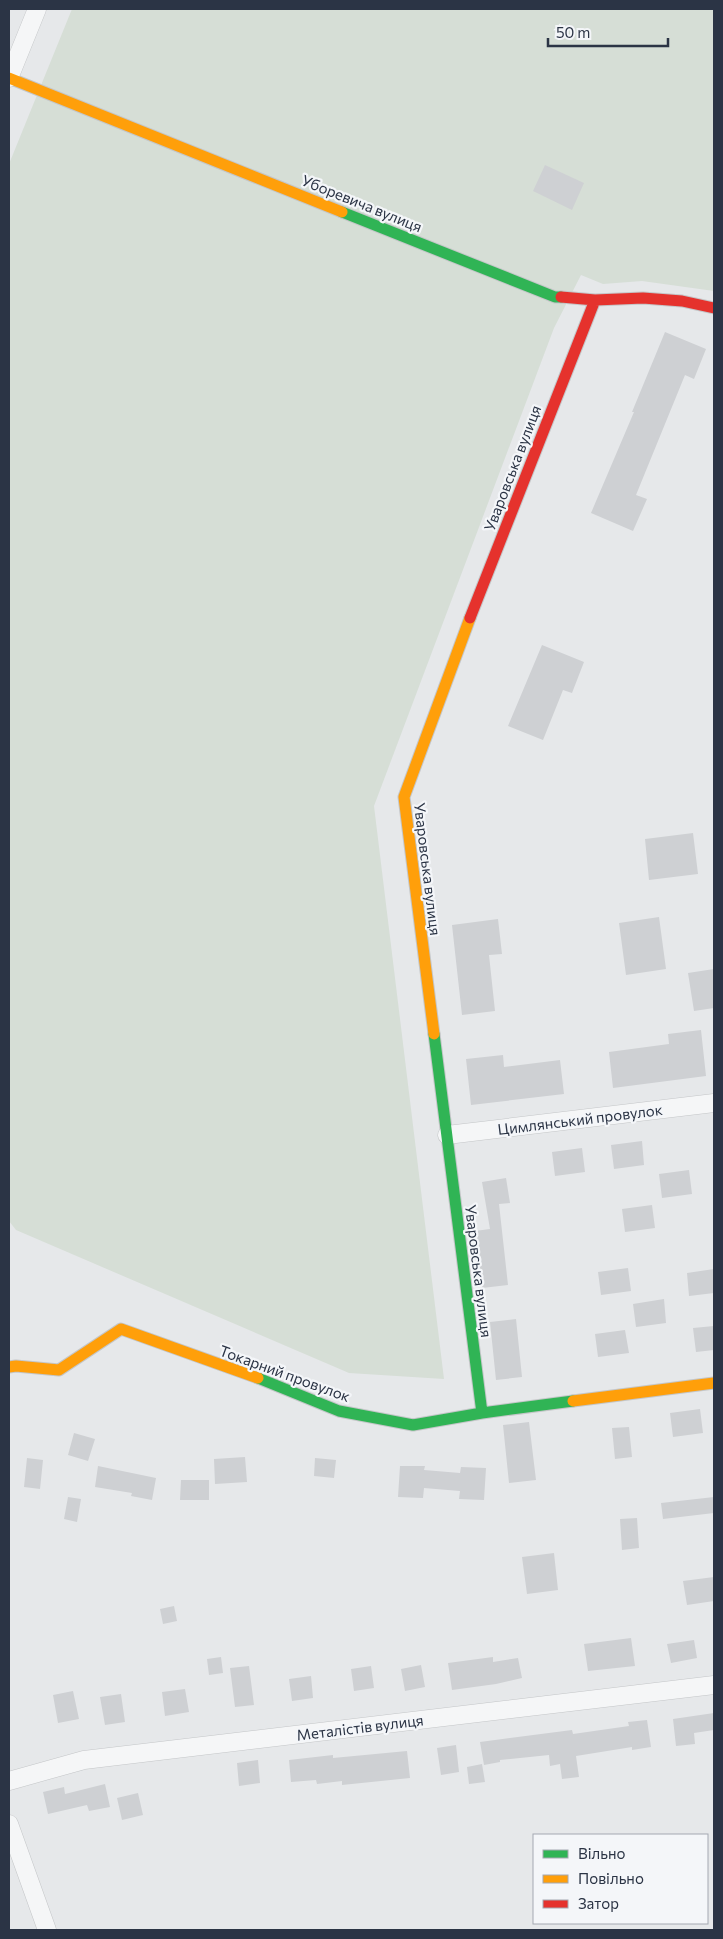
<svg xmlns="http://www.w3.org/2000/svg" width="723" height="1939" viewBox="0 0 723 1939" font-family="Commissioner,sans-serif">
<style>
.green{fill:#d6ded6}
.building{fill:#ced0d3}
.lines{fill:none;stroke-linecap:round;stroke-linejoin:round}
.street-casing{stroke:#c4c6c8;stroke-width:19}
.fast-casing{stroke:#c4c6c8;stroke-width:13}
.slow-casing{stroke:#c4c6c8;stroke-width:13}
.jam-casing{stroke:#c4c6c8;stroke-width:13}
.street{stroke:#f5f6f7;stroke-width:18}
.fast{stroke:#30b455;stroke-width:11}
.slow{stroke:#ff9f0a;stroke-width:11}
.jam{stroke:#e5322d;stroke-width:11}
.labels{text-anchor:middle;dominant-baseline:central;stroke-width:4.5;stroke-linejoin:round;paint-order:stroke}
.street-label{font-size:15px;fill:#2b3445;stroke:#f4f6f9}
</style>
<rect width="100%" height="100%" fill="#e6e8ea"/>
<path class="green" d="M 72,9 L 714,9 L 714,291 L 642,281 L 603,284 L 581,275 L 554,328 L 374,806 L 444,1379 L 349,1373 L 16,1230 L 9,1221 L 9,164 Z"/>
<path class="building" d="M 545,165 L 584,183 L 572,210 L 533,191 Z
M 665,332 L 706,349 L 694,379 L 685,375 L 636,495 L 647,499 L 633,531 L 591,513 L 634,412 L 632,412 Z
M 542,645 L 584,662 L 572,693 L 563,690 L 543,740 L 508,726 Z
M 693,833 L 698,874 L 649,880 L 645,839 Z
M 659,917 L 666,969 L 626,975 L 619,923 Z
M 498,919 L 502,954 L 489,955 L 495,1011 L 462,1015 L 452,925 Z
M 714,969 L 714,1008 L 694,1011 L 688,973 Z
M 701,1030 L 706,1076 L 613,1088 L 609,1052 L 669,1044 L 668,1034 Z
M 503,1055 L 504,1067 L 560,1060 L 564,1094 L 471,1105 L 466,1059 Z
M 642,1141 L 644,1165 L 614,1169 L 611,1145 Z
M 582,1148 L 585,1172 L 555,1176 L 552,1152 Z
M 689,1170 L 692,1194 L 662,1198 L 659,1174 Z
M 506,1178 L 510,1203 L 499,1204 L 508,1285 L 482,1288 L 475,1231 L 490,1229 L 482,1182 Z
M 652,1205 L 655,1228 L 625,1232 L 622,1209 Z
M 628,1268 L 631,1291 L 601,1295 L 598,1272 Z
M 714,1269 L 714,1293 L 689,1296 L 687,1273 Z
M 664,1299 L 666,1323 L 636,1327 L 633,1304 Z
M 516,1319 L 522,1377 L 496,1380 L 490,1322 Z
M 714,1326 L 714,1350 L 696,1352 L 693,1328 Z
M 625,1330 L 629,1353 L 598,1357 L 595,1334 Z
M 700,1409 L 703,1433 L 673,1437 L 670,1413 Z
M 529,1422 L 536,1480 L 509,1483 L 503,1425 Z
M 629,1427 L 632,1457 L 615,1459 L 612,1428 Z
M 74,1433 L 95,1439 L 88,1461 L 68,1455 Z
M 245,1457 L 247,1482 L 215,1484 L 214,1459 Z
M 27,1458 L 43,1460 L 40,1489 L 24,1487 Z
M 315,1458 L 336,1460 L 334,1478 L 314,1476 Z
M 98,1466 L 156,1478 L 152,1500 L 131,1496 L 132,1493 L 95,1487 Z
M 400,1466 L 425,1466 L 424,1470 L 460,1473 L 461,1467 L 486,1468 L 484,1500 L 459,1499 L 460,1491 L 424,1488 L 423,1498 L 398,1497 Z
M 181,1480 L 209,1480 L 209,1500 L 180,1500 Z
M 68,1497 L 81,1499 L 77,1522 L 64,1519 Z
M 714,1497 L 714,1513 L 663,1519 L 661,1503 Z
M 637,1518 L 639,1548 L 622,1550 L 620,1519 Z
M 554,1553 L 558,1590 L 527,1594 L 522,1557 Z
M 714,1577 L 714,1601 L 687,1605 L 683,1581 Z
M 174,1606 L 177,1621 L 163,1624 L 160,1609 Z
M 631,1638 L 635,1666 L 588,1671 L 584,1644 Z
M 694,1640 L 697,1658 L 671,1663 L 667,1644 Z
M 221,1657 L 223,1673 L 209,1675 L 207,1659 Z
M 493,1657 L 493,1662 L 518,1658 L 522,1678 L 496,1684 L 452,1690 L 448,1663 Z
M 421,1665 L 425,1687 L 405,1691 L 401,1669 Z
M 249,1666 L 254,1705 L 235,1707 L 230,1668 Z
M 371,1666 L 374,1688 L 354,1691 L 351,1669 Z
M 311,1676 L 313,1698 L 292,1701 L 289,1679 Z
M 185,1689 L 189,1712 L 165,1716 L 162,1692 Z
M 73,1691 L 79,1719 L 58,1723 L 53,1695 Z
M 121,1694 L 125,1722 L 105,1725 L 100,1697 Z
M 714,1713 L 714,1730 L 694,1733 L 695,1744 L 676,1746 L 673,1719 Z
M 647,1720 L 651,1747 L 632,1750 L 632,1747 L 576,1756 L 579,1777 L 562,1779 L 560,1764 L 550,1766 L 549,1755 L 500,1760 L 500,1762 L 484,1765 L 480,1742 L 572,1730 L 573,1734 L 629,1726 L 628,1722 Z
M 456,1745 L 459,1772 L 441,1775 L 437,1748 Z
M 407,1751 L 410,1778 L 342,1785 L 342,1781 L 317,1784 L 316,1780 L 291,1782 L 289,1760 L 333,1755 L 333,1758 Z
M 258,1760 L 260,1783 L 239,1786 L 237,1763 Z
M 482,1764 L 485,1782 L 469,1784 L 467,1767 Z
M 105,1784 L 110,1807 L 89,1811 L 87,1805 L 48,1814 L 43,1792 L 64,1787 L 65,1794 Z
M 138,1793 L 143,1815 L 122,1820 L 117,1798 Z"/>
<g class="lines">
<defs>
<path id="street" d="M 9,78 L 37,9
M 447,1135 L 714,1103
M 9,1781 L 84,1760 L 714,1685
M 9,1824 L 47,1930"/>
<path id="fast" d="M 342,212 L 555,297 L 561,297
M 434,1034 L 482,1413
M 258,1378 L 339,1411 L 413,1425 L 482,1413 L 573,1401"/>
<path id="slow" d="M 9,78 L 342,212
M 434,1034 L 404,797 L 470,618
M 9,1367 L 16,1366 L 59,1370 L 121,1329 L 258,1378
M 573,1401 L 714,1383"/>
<path id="jam" d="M 561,297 L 595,300 L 643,298 L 682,301 L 714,308
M 470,618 L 595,300"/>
</defs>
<use href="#street" class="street-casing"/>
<use href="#fast" class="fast-casing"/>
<use href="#slow" class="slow-casing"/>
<use href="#jam" class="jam-casing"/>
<use href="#street" class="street"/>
<use href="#fast" class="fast"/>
<use href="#slow" class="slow"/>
<use href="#jam" class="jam"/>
</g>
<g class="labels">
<g class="street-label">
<text transform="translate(362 203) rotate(22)">Уборевича вулиця</text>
<text transform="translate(512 468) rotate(-69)">Уваровська вулиця</text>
<text transform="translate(428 869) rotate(83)">Уваровська вулиця</text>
<text transform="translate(580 1119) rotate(-7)">Цимлянський провулок</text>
<text transform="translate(479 1271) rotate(83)">Уваровська вулиця</text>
<text transform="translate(285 1373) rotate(20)">Токарний провулок</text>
<text transform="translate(360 1727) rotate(-7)">Металістів вулиця</text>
</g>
</g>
<rect width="723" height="1939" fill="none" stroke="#2b3445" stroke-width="20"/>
<rect x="533" y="1834" width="175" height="90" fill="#f4f6f9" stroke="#a4a8b1"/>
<rect x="543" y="1850" width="25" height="8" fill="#30b455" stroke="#a4a8b1"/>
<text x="578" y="1859" font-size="15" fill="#2b3445">Вільно</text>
<rect x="543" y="1875" width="25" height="8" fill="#ff9f0a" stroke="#a4a8b1"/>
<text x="578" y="1884" font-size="15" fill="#2b3445">Повільно</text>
<rect x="543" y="1900" width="25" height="8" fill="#e5322d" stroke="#a4a8b1"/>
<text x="578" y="1909" font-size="15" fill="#2b3445">Затор</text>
<path d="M548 38v8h120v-8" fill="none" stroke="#2b3445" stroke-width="2.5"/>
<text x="556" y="38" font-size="15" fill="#2b3445" stroke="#f4f6f9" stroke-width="4" paint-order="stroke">50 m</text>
</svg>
